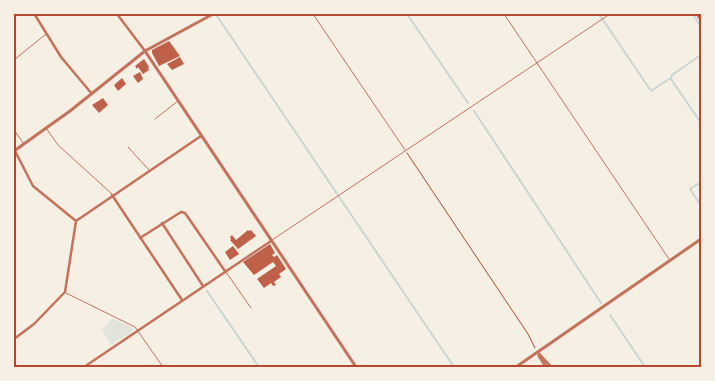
<svg xmlns="http://www.w3.org/2000/svg" width="715" height="381" viewBox="0 0 715 381" font-family="'Noto Sans',sans-serif">
<style>
.green{fill:#e2e4dc}
.lines{fill:none;stroke-linecap:round;stroke-linejoin:round}
.stream{stroke:#c9d6d2;stroke-width:2}
.building{fill:#bf614a}
.path{stroke:#b5482f;stroke-width:1}
.service{stroke:#c5725c;stroke-width:1}
.minor{stroke:#c5725c;stroke-width:2.5}
.tertiary{stroke:#c5725c;stroke-width:3}
.neatline{fill:none;stroke:#b5482f;stroke-width:2}
</style>
<rect width="100%" height="100%" fill="#f6efe4"/>
<path class="green" d="M 112,318 L 133,328 L 133,331 L 111,345 L 102,330 Z"/>
<g class="lines">
<path class="stream" d="M 407,14 L 468,103
M 599,14 L 651,91 L 669,79 L 671,79 L 701,123
M 693,14 L 701,27
M 217,16 L 454,367
M 671,79 L 672,75 L 701,55
M 474,111 L 601,303
M 701,182 L 690,189 L 701,206
M 207,291 L 259,367
M 610,315 L 645,367"/>
</g>
<path class="building" d="M 169,41 L 180,56 L 159,66 L 152,53 L 152,50 Z
M 180,57 L 184,64 L 172,70 L 167,64 Z
M 144,59 L 149,67 L 148,68 L 149,70 L 143,74 L 138,67 L 137,69 L 135,66 Z
M 140,72 L 143,79 L 138,83 L 133,76 Z
M 122,78 L 126,84 L 118,91 L 114,85 Z
M 103,98 L 108,105 L 99,113 L 92,105 Z
M 248,230 L 249,231 L 251,230 L 256,236 L 238,249 L 230,240 L 231,239 L 230,237 L 232,235 L 236,240 Z
M 270,244 L 275,253 L 272,255 L 274,257 L 277,255 L 286,269 L 279,274 L 281,277 L 274,282 L 276,285 L 273,286 L 271,283 L 264,288 L 257,279 L 276,266 L 273,262 L 254,275 L 243,262 Z
M 233,246 L 239,254 L 230,260 L 225,252 Z"/>
<g class="lines">
<path class="path" d="M 407,153 L 528,334 L 535,348"/>
<path class="service" d="M 313,14 L 405,150
M 504,14 L 669,259
M 14,60 L 46,34
M 155,119 L 178,101
M 46,128 L 58,145 L 112,194
M 14,130 L 24,144
M 128,147 L 149,170
M 272,240 L 610,14
M 226,272 L 251,308
M 66,293 L 135,327 L 163,367"/>
<path class="minor" d="M 36,14 L 35,15 L 61,57 L 92,94
M 117,14 L 145,51
M 15,151 L 33,186 L 76,221
M 112,195 L 182,300
M 162,223 L 203,286
M 140,238 L 181,212 L 185,213 L 225,271
M 14,339 L 34,324 L 65,292 L 76,221 L 201,136
M 84,367 L 271,241"/>
<path class="tertiary" d="M 697,14 L 701,20
M 145,51 L 356,367
M 14,151 L 70,111 L 145,51 L 213,14
M 538,353 L 551,367
M 539,356 L 546,367
M 516,367 L 701,239"/>
</g>
<rect width="715" height="381" fill="none" stroke="#f6efe4" stroke-width="30"/>
<rect x="15" y="15" width="685" height="351" class="neatline"/>
</svg>
